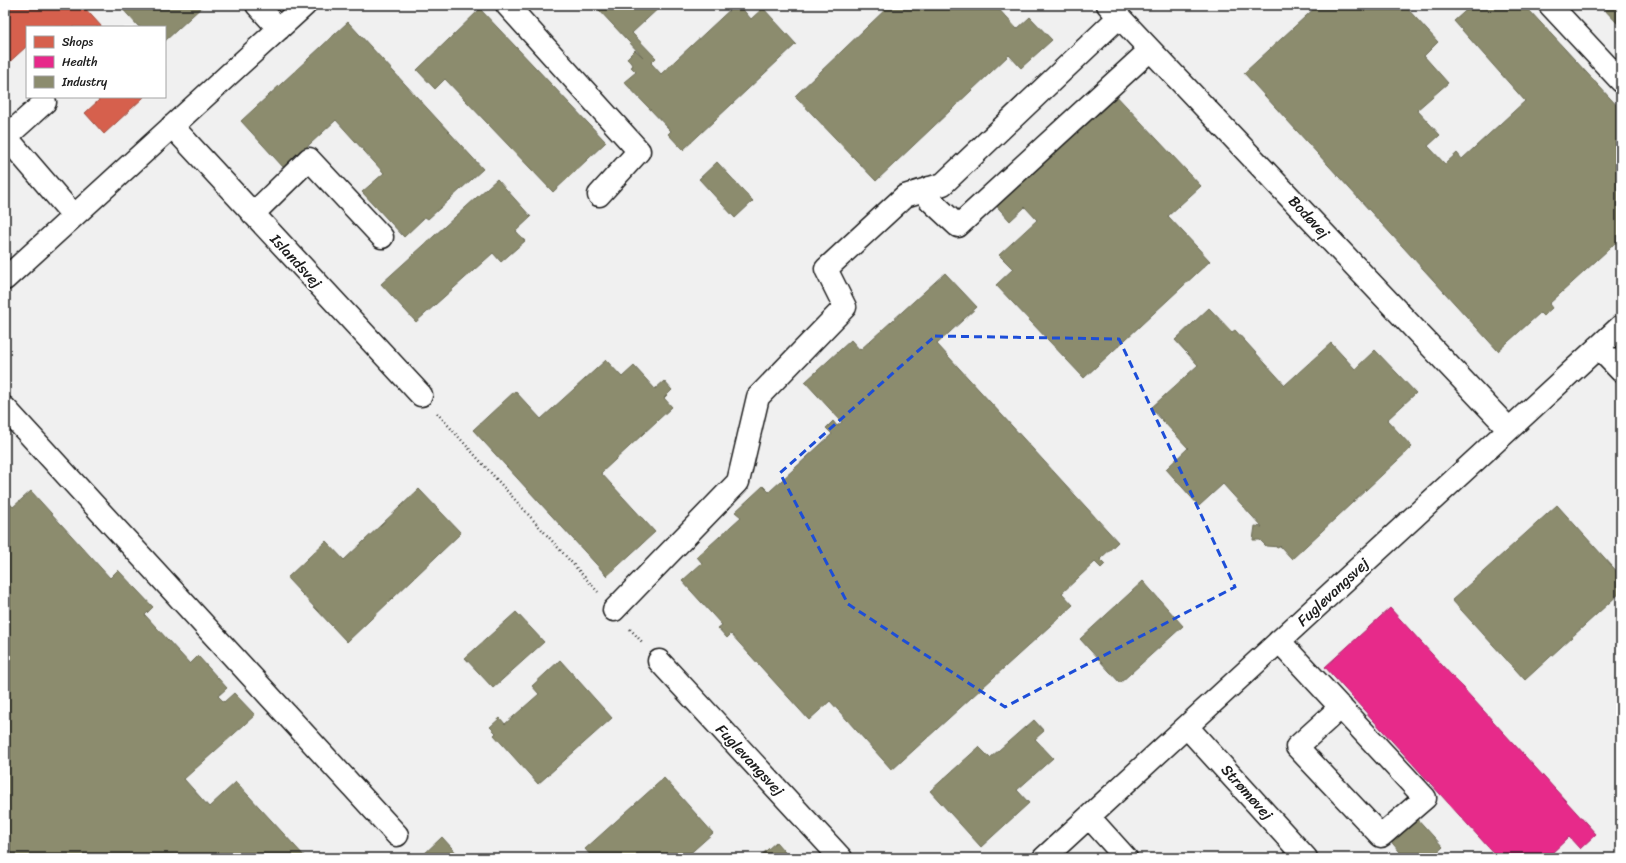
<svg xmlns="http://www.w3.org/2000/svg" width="1626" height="863" viewBox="0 0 1626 863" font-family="Sriracha,sans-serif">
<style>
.built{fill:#f0f0f0;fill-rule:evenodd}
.shops{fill:#d6604d;stroke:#9e4c3e}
.health{fill:#e7298a;stroke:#aa2569}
.industry{fill:#8c8c6e;stroke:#6a6a55}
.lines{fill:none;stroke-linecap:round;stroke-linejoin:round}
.minor-casing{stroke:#1c1c1c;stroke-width:25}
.path{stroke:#1c1c1c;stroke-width:2.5;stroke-dasharray:1 3;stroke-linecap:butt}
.minor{stroke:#fff;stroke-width:22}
.marked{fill:none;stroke:#1d4ed8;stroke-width:3;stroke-dasharray:8 5;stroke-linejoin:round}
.labels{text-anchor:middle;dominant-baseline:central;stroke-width:4;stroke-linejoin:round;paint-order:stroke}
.street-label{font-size:15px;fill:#1c1c1c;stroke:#fff}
</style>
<rect width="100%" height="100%" fill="#fff"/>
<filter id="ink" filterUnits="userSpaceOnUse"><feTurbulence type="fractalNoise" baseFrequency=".025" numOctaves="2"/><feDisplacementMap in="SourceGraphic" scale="8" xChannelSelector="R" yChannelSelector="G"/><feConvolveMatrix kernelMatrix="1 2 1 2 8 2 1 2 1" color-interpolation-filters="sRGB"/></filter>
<g filter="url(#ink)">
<path class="built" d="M 5,5 L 1621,5 L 1621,858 L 5,858 ZM 27,27 L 165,27 L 165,97 L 27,97 Z"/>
<path class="shops" d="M 5,5 L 82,5 L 102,27 L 27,27 L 27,46 L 5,66 Z
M 97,97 L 144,97 L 104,134 L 85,113 L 99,100 Z"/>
<path class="health" d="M 1390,608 L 1596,834 L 1580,849 L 1569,837 L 1550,855 L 1552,858 L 1519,858 L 1517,856 L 1515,858 L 1498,858 L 1325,667 Z"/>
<path class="industry" d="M 119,5 L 204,5 L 165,41 L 165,27 L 139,27 Z
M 602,5 L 662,5 L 632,33 L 656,58 L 651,63 L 661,74 L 735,5 L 739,5 L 751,19 L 763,8 L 796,44 L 683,150 L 668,134 L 671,131 L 624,82 L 636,72 L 631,67 L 633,66 L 627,58 L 635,50 L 643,57 L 598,9 Z
M 890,5 L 995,5 L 1017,29 L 1030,17 L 1052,40 L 1021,68 L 1009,55 L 876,181 L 795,96 Z
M 1318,5 L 1404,5 L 1438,42 L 1424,56 L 1448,83 L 1417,110 L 1440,135 L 1428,146 L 1445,164 L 1457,153 L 1462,159 L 1525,101 L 1454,21 L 1472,5 L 1534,5 L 1529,10 L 1621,110 L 1621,238 L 1549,304 L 1552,308 L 1543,316 L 1540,313 L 1498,351 L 1244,73 Z
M 1600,5 L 1621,5 L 1621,27 Z
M 480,9 L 606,142 L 553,192 L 445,79 L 435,89 L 417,70 Z
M 348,22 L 483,169 L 428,219 L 425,217 L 404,237 L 362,192 L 384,173 L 336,120 L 284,168 L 241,121 Z
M 1111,90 L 1201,186 L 1168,216 L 1210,261 L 1084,378 L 996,285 L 1013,269 L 999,255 L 1037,220 L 1025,207 L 1010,221 L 992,201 Z
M 717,162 L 753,201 L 735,218 L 699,179 Z
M 497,179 L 531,217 L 516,231 L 525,241 L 501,262 L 493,253 L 416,322 L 381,284 Z
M 945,273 L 977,307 L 937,344 L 1118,542 L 1100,559 L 1105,564 L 1101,568 L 1095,562 L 1062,593 L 1073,605 L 892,770 L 830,701 L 809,720 L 731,634 L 727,638 L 718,628 L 722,625 L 682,581 L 702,563 L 697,557 L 741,517 L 735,512 L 763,486 L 769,492 L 832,434 L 826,428 L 833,421 L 837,426 L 842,422 L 805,382 L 851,340 L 860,350 Z
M 1209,308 L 1232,332 L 1235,330 L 1285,385 L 1331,343 L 1355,369 L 1375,350 L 1416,393 L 1387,420 L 1412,447 L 1292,559 L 1280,546 L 1280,547 L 1266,546 L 1260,540 L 1253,540 L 1255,526 L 1262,527 L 1223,484 L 1199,506 L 1166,469 L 1188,448 L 1151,408 L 1198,365 L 1175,340 Z
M 606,360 L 622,377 L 634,366 L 655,389 L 664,381 L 672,390 L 664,398 L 672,407 L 601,473 L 655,532 L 607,576 L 473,430 L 515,391 L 541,419 Z
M 419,489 L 461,533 L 347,642 L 287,578 L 326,541 L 344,560 Z
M 31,491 L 110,578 L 118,570 L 153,607 L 145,615 L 190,664 L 198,656 L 227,688 L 218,696 L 224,702 L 234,693 L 255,715 L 184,779 L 209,807 L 236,782 L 306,858 L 5,858 L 5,498 L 13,507 Z
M 1557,505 L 1621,576 L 1621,592 L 1525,680 L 1452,600 Z
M 1143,581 L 1183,626 L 1120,683 L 1080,639 Z
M 516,612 L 544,642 L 493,688 L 465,658 Z
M 560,660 L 612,718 L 538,784 L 494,735 L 496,733 L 490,727 L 500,718 L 505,724 L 539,694 L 532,686 Z
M 1034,720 L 1044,731 L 1035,739 L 1053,758 L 1017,790 L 1029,803 L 981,847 L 930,791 L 979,747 L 990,758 L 1025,727 L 1025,728 Z
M 664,778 L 713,833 L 685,858 L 593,858 L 585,849 Z
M 1414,815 L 1443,847 L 1431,858 L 1405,858 L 1388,838 Z
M 442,837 L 461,858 L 420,858 Z
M 776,842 L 790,858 L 758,858 Z"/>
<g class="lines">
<defs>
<path id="minor" d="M 257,5 L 279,29
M 507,5 L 639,151 L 599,195
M 1108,5 L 1509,429
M 1550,5 L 1621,81
M 45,102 L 6,137 L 74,216
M 172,126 L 421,395
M 929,188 L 930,200 L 958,226 L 1150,50
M 253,214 L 309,159 L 382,237
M 5,279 L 305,5
M 1598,347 L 1621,371
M 5,408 L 397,835
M 614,610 L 738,482 L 758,397 L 845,307 L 826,269 L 905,196 L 943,184 L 1119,17
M 1279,641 L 1425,798 L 1381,836 L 1297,747 L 1341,707
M 659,661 L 841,858
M 1187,727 L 1306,858
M 1089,817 L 1126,858
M 1044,858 L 1621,326"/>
</defs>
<use href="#minor" class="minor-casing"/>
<path class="path" d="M 437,413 L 598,592
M 630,629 L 643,643"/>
<use href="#minor" class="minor"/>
</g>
</g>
<path class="marked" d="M 935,336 L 1119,339 L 1235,587 L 1005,707 L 848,604 L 780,473 Z"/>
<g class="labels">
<g class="street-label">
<text transform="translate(1309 217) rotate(47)">Bodøvej</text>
<text transform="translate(296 261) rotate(47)">Islandsvej</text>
<text transform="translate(1333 592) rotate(-43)">Fuglevangsvej</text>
<text transform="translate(750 760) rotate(47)">Fuglevangsvej</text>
<text transform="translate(1247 792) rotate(48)">Strømøvej</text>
</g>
</g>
<rect width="1626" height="863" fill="none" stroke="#fff" stroke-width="20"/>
<rect x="10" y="10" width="1606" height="843" fill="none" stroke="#1c1c1c" stroke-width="1.5" filter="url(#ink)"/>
<rect x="26" y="26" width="140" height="72" fill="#ffffff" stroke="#a4a4a4"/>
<rect x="34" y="36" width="20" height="12" fill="#d6604d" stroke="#a4a4a4"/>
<text x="62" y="46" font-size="12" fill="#1c1c1c">Shops</text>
<rect x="34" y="56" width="20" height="12" fill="#e7298a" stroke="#a4a4a4"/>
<text x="62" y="66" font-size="12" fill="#1c1c1c">Health</text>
<rect x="34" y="76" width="20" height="12" fill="#8c8c6e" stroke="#a4a4a4"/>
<text x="62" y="86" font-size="12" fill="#1c1c1c">Industry</text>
</svg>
